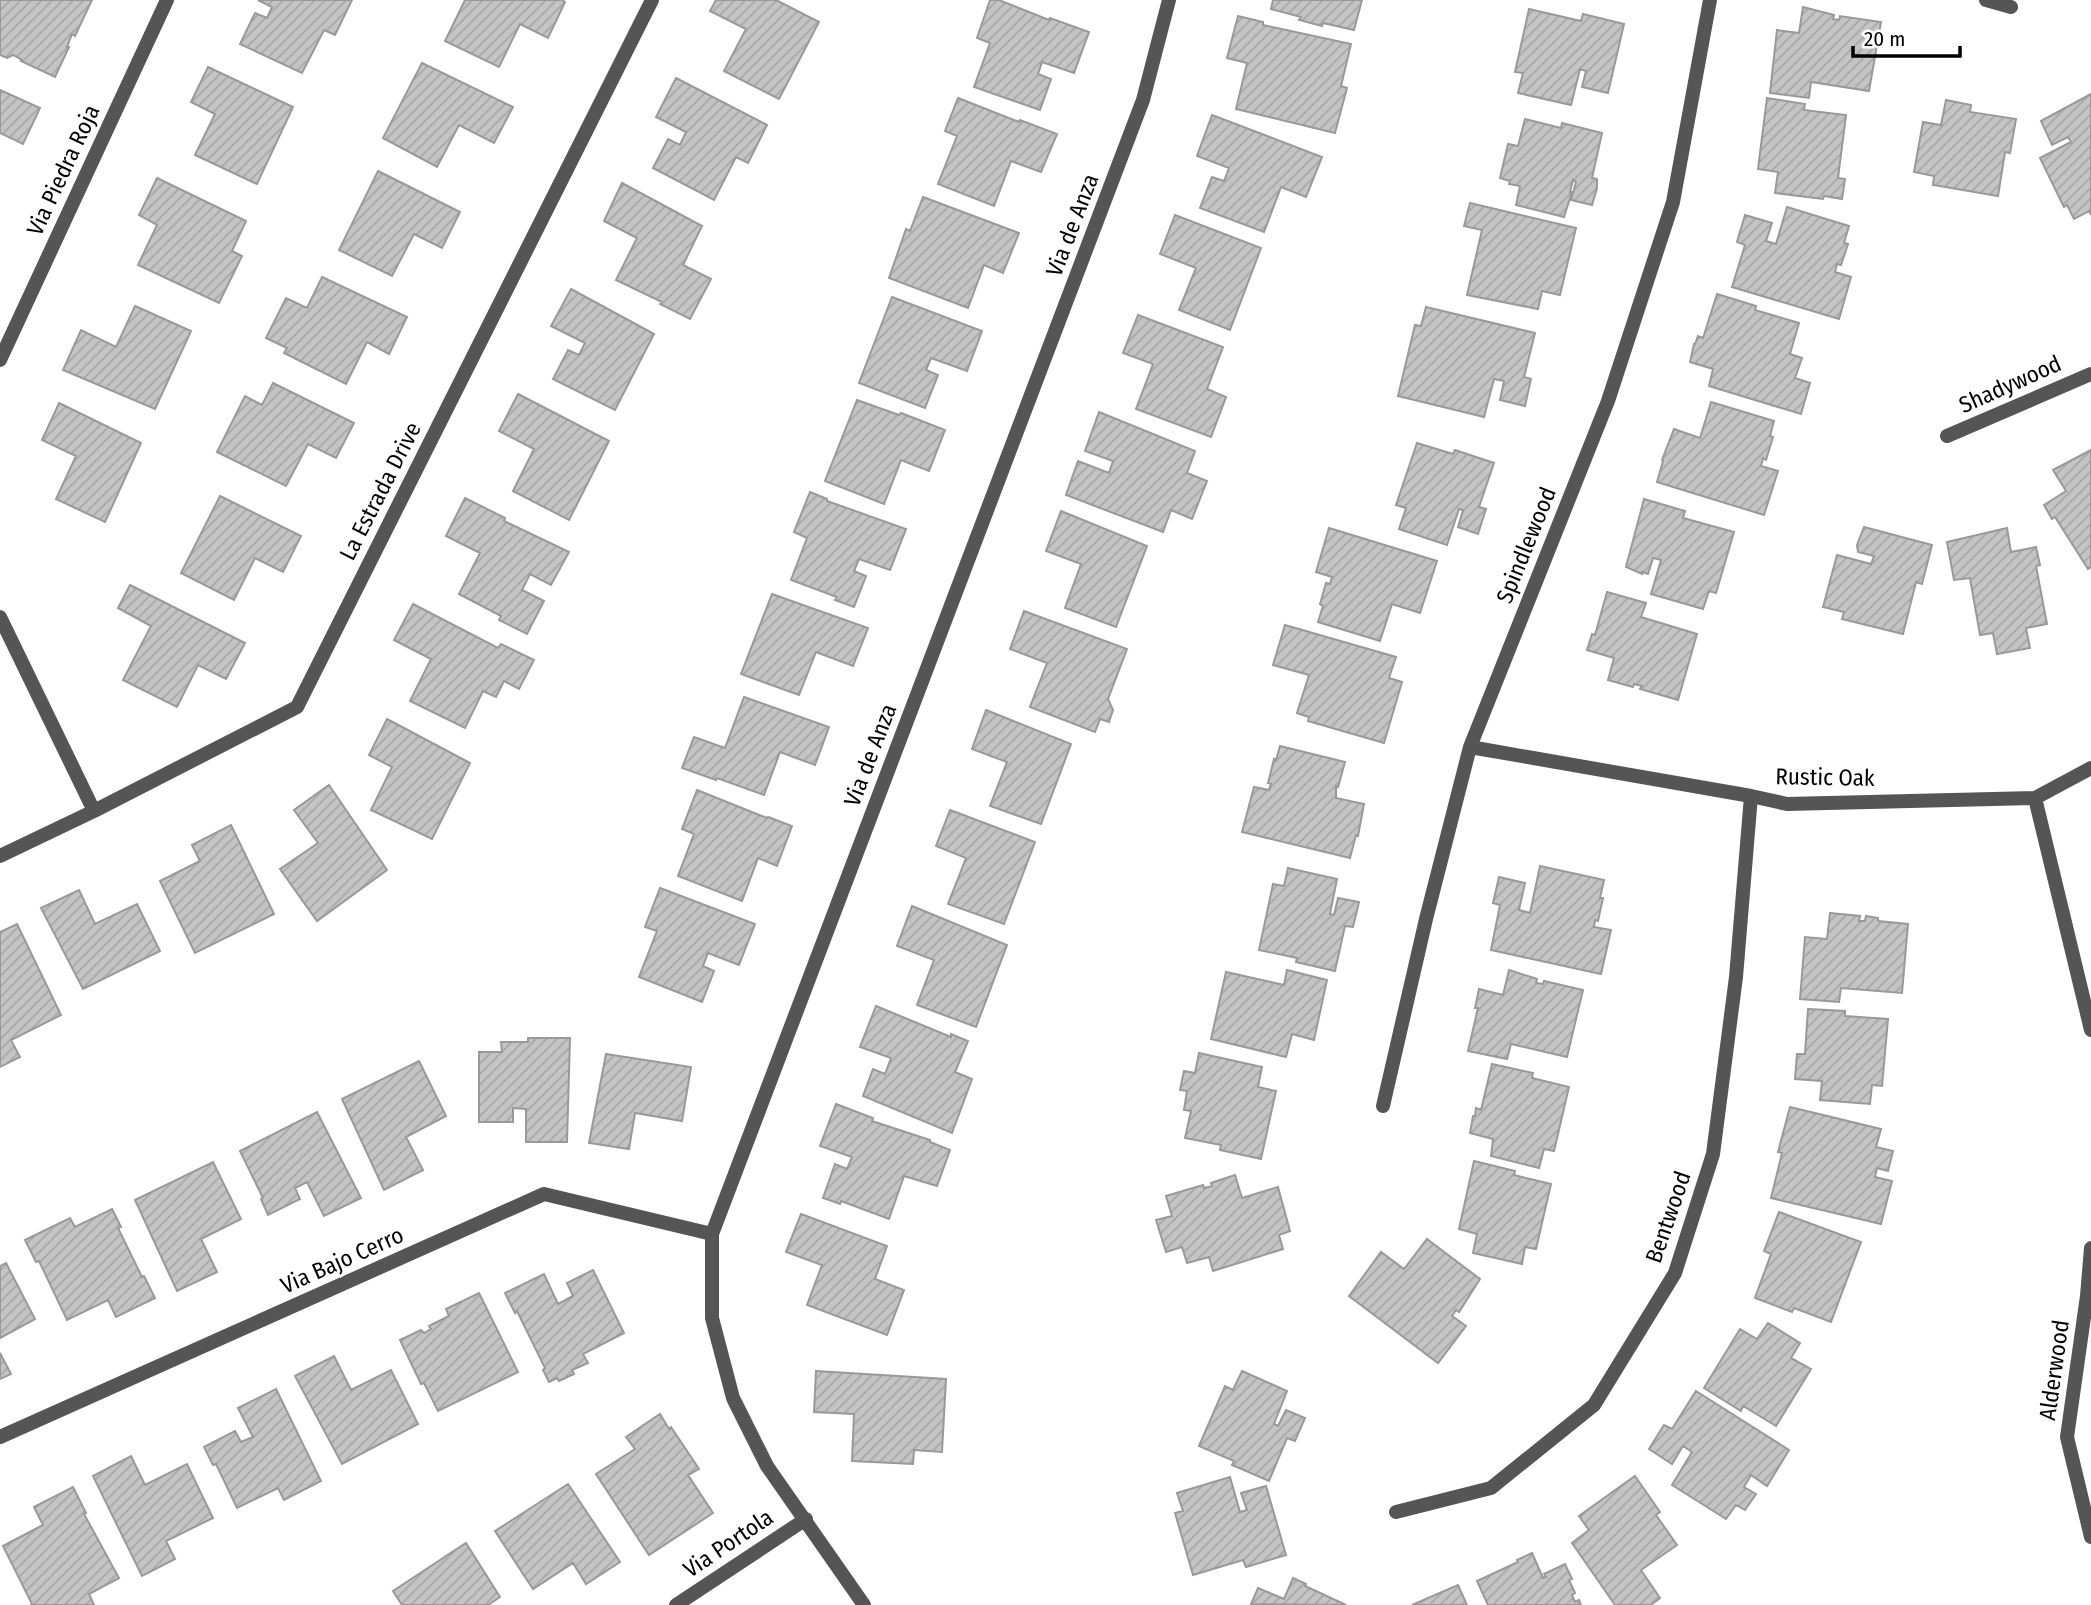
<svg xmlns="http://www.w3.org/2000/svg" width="2091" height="1605" viewBox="0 0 2091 1605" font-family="'Fira Sans Condensed',sans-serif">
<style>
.building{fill:url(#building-hatch);stroke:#999;stroke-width:2}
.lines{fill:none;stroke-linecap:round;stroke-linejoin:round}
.minor{stroke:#555;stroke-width:14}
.labels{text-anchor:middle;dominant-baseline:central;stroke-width:5;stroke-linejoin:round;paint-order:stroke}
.street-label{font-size:23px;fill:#000;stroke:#fff}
</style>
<defs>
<pattern id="building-hatch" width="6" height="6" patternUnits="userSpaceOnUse" patternTransform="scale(1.75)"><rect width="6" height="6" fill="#c4c4c4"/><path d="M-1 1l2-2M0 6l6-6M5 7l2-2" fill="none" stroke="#a7a7a7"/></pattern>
</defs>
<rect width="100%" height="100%" fill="#fff"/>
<path class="building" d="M 0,0 L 92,0 L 75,36 L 72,34 L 67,47 L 69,47 L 55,77 L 21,61 L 22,60 L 13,55 L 7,58 L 0,55 Z
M 258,0 L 352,0 L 335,35 L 324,30 L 302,73 L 240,44 L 255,13 L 267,18 L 272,7 Z
M 465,0 L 562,0 L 565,2 L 548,38 L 520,24 L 499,67 L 445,41 Z
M 716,0 L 776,0 L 819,22 L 779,99 L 724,71 L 746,29 L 710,11 Z
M 990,0 L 999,0 L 1049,20 L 1050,18 L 1089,32 L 1074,73 L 1042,62 L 1038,74 L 1051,79 L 1040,110 L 974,87 L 990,43 L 977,38 Z
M 1273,0 L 1362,0 L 1354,30 L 1323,23 L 1322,26 L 1299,20 L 1301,17 L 1271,9 Z
M 1803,7 L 1834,15 L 1833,19 L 1839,20 L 1840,16 L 1881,22 L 1869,91 L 1811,82 L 1809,98 L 1770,93 L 1777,30 L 1799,33 Z
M 1529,9 L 1581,21 L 1583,14 L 1624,24 L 1608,93 L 1582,87 L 1586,71 L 1580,69 L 1571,105 L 1518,93 L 1523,73 L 1515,72 Z
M 1238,16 L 1263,22 L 1263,25 L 1351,44 L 1341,86 L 1347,88 L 1335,133 L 1236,109 L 1247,63 L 1227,58 Z
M 422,63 L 513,107 L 494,143 L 459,125 L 437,167 L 383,138 Z
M 208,67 L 293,107 L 257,184 L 195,155 L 215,114 L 191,102 Z
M 676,78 L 767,125 L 748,163 L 736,157 L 714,200 L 653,168 L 668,139 L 680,145 L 686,132 L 656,117 Z
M 0,90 L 40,108 L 23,144 L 0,133 Z
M 2091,94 L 2091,215 L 2089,211 L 2074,219 L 2067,205 L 2064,207 L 2061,201 L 2040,158 L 2071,142 L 2068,137 L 2052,145 L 2041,121 Z
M 958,98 L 1019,122 L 1020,120 L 1057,134 L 1041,172 L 1011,161 L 994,206 L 938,184 L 957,136 L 945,131 Z
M 1767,98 L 1805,104 L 1804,110 L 1846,115 L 1838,178 L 1845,179 L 1842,199 L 1824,196 L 1823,199 L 1775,193 L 1778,172 L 1758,169 Z
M 1946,100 L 1971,105 L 1970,112 L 2016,119 L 2010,153 L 2005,152 L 1998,196 L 1933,185 L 1934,176 L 1914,172 L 1923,122 L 1941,125 Z
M 1212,115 L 1322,157 L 1306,197 L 1281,187 L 1264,232 L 1200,208 L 1212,177 L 1224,181 L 1229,168 L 1197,156 Z
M 1525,119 L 1561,128 L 1562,123 L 1602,133 L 1592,178 L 1597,179 L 1597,188 L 1592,205 L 1571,200 L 1576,182 L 1573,180 L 1570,192 L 1572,192 L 1564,217 L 1516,205 L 1520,186 L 1509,184 L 1510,181 L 1500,178 L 1508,144 L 1518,146 Z
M 378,171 L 460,212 L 442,248 L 414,234 L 392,276 L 339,250 Z
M 157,178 L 246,221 L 232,251 L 242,256 L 219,303 L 138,265 L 157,225 L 139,215 Z
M 622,183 L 702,226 L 683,265 L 711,279 L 690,319 L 660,304 L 662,302 L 616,280 L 637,238 L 604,221 Z
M 923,197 L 1019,233 L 1003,273 L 984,265 L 968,308 L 889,278 L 906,229 L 910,231 Z
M 1470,203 L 1576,228 L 1560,295 L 1542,291 L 1538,309 L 1467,295 L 1482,230 L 1464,226 Z
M 1787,207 L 1849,226 L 1844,243 L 1848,244 L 1841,265 L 1837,264 L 1835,272 L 1851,277 L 1839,319 L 1732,287 L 1745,245 L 1737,242 L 1745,215 L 1772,223 L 1766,241 L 1776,244 Z
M 1175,215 L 1261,248 L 1230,330 L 1179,310 L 1196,268 L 1160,254 Z
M 322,277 L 407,317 L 389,354 L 367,342 L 346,384 L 284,353 L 287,348 L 266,338 L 286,298 L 307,308 Z
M 571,289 L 654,334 L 615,410 L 553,379 L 568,350 L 579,355 L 585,343 L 551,326 Z
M 1717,294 L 1756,306 L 1755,310 L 1799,323 L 1790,354 L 1802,358 L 1795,378 L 1810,383 L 1801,414 L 1709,386 L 1713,369 L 1690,362 L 1694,344 L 1695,344 L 1698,336 L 1703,338 Z
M 892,297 L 982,331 L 967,371 L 931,358 L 926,370 L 938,375 L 925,408 L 859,383 Z
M 135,306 L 191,331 L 155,409 L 63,370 L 81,330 L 116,347 Z
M 1426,307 L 1535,333 L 1524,377 L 1531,379 L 1525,406 L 1500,400 L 1504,381 L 1494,379 L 1484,417 L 1398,396 L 1415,325 L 1421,326 Z
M 1138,315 L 1223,347 L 1207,389 L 1226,397 L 1211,437 L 1136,409 L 1153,364 L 1123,353 Z
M 273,383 L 354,423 L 336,458 L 308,444 L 286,486 L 217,452 L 245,396 L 262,405 Z
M 518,394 L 609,441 L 569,520 L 513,491 L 534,449 L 499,431 Z
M 857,400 L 899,415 L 901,413 L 945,430 L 929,471 L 901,460 L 884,504 L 825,481 Z
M 1711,402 L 1774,421 L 1770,436 L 1773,437 L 1766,460 L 1763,458 L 1761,466 L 1778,471 L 1764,515 L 1657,482 L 1663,461 L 1662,460 L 1674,429 L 1700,438 Z
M 59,403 L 141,443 L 105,522 L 56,499 L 76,456 L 42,440 Z
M 1099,412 L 1195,451 L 1187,473 L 1207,481 L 1192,519 L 1171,510 L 1163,532 L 1066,495 L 1078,461 L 1109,473 L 1113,461 L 1085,451 Z
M 1417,443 L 1453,454 L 1455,450 L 1494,463 L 1479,507 L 1486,509 L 1478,534 L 1458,527 L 1463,510 L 1459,509 L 1447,545 L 1399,529 L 1406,508 L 1396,505 Z
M 2091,450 L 2091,567 L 2088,569 L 2055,517 L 2052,519 L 2044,505 L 2066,491 L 2053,470 Z
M 810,492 L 827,499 L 827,501 L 906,529 L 890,570 L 859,559 L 854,571 L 866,576 L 854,607 L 835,600 L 837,597 L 791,580 L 807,538 L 794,532 Z
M 220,496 L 301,536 L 283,572 L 255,558 L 234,600 L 181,573 Z
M 465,498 L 505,518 L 504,521 L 569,552 L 551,585 L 530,574 L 522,590 L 544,601 L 527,634 L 499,620 L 501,616 L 459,594 L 480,553 L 446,536 Z
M 1644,499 L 1685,511 L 1683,518 L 1734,532 L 1716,593 L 1709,591 L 1703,609 L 1651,594 L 1661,560 L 1653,558 L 1648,574 L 1642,572 L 1642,574 L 1626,567 Z
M 1061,511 L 1147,546 L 1116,627 L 1065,608 L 1081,564 L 1046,551 Z
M 1864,527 L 1932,545 L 1922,584 L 1916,582 L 1903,634 L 1842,619 L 1844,612 L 1823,607 L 1837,555 L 1871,564 L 1874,556 L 1858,552 L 1857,545 Z
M 1329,528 L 1437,561 L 1420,613 L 1392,604 L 1380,641 L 1318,622 L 1323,606 L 1320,604 L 1326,583 L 1330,584 L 1332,577 L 1316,572 Z
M 2007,528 L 2011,552 L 2036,547 L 2040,565 L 2036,566 L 2047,624 L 2026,628 L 2030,648 L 1997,654 L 1993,633 L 1980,635 L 1970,578 L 1954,580 L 1947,542 Z
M 130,585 L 245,643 L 226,679 L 198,665 L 177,707 L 123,680 L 151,626 L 118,608 Z
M 1607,592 L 1646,603 L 1641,617 L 1697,634 L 1678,700 L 1640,689 L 1642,686 L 1634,684 L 1633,687 L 1608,680 L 1614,658 L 1587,650 L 1592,634 L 1595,635 Z
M 772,594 L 868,628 L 853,666 L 816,652 L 799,695 L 741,674 Z
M 413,604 L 498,648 L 501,644 L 534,660 L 519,689 L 504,681 L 496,697 L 483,691 L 465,728 L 410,701 L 431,659 L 394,640 Z
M 1024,611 L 1127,649 L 1108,699 L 1113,710 L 1109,722 L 1100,719 L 1095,732 L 1030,707 L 1047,663 L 1010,649 Z
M 1285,625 L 1396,657 L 1389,678 L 1402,682 L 1384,743 L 1308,721 L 1309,717 L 1297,713 L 1309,675 L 1273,665 Z
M 744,697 L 829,727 L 815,765 L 780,752 L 764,795 L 717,778 L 716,780 L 682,768 L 694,737 L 725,748 Z
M 986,710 L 1071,744 L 1041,824 L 990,806 L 1007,762 L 972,749 Z
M 387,719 L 470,763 L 432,839 L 371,810 L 392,767 L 369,755 Z
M 1280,746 L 1345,762 L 1338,787 L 1336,786 L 1336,798 L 1364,804 L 1358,836 L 1356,835 L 1350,858 L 1242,832 L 1254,787 L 1269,790 L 1271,784 L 1268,783 L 1274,759 L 1276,760 Z
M 329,785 L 387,870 L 317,921 L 280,869 L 318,843 L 294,810 Z
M 697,790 L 767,818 L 768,817 L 792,826 L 777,866 L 758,858 L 742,901 L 678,876 L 694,834 L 682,829 Z
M 950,810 L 1035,842 L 1004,924 L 948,904 L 966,858 L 936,846 Z
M 231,825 L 274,914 L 195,953 L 160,881 L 200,861 L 192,845 Z
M 1540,866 L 1604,880 L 1600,898 L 1603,898 L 1598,921 L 1595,920 L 1594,927 L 1611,930 L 1601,974 L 1491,950 L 1500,905 L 1493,903 L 1499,877 L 1525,883 L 1519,910 L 1530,913 Z
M 1288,868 L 1337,879 L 1330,914 L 1334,915 L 1338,898 L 1359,902 L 1353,927 L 1345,926 L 1335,971 L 1296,962 L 1297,958 L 1259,950 L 1273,884 L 1284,886 Z
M 660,888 L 755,924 L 739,965 L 708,953 L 703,966 L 714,971 L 702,1002 L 639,977 L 657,931 L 645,927 Z
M 79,890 L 95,924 L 137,904 L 160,951 L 83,989 L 41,908 Z
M 912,906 L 1007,945 L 976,1027 L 917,1005 L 934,960 L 897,946 Z
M 1830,913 L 1860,916 L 1859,921 L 1865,921 L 1866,916 L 1878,918 L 1878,921 L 1908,924 L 1902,993 L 1841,988 L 1839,1002 L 1800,999 L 1805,937 L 1827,939 Z
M 17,924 L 61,1015 L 11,1040 L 20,1057 L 0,1067 L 0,932 Z
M 1287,970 L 1327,980 L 1314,1040 L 1292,1034 L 1286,1057 L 1211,1039 L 1226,972 L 1284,985 Z
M 1509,970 L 1537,979 L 1536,983 L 1543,984 L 1544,981 L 1583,990 L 1567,1057 L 1511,1044 L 1507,1059 L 1468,1051 L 1478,1008 L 1475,1008 L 1479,989 L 1503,995 Z
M 876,1006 L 951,1037 L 951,1034 L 968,1041 L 955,1072 L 972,1079 L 952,1133 L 863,1096 L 873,1069 L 885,1074 L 891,1058 L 860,1047 Z
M 1808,1009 L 1845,1011 L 1845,1016 L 1888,1019 L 1882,1086 L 1872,1085 L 1870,1104 L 1820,1100 L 1822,1081 L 1795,1079 L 1797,1054 L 1805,1054 Z
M 528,1038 L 570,1038 L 567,1142 L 526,1142 L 526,1109 L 513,1108 L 513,1122 L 479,1122 L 479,1052 L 502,1052 L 501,1042 L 528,1042 Z
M 1199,1053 L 1262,1067 L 1258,1087 L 1276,1091 L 1261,1159 L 1220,1150 L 1221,1145 L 1185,1138 L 1191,1111 L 1184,1110 L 1187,1091 L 1180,1090 L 1184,1071 L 1195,1073 Z
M 606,1054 L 691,1067 L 682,1121 L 635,1113 L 629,1149 L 589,1143 Z
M 419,1061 L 446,1116 L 406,1137 L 423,1170 L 384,1190 L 342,1099 Z
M 1492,1064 L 1533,1073 L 1532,1078 L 1569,1087 L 1554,1151 L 1544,1149 L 1539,1168 L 1491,1156 L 1493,1139 L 1470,1133 L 1473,1116 L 1475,1116 L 1476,1108 L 1481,1110 Z
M 836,1104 L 873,1118 L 872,1121 L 930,1140 L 930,1142 L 950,1150 L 937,1186 L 904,1176 L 889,1219 L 841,1201 L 840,1204 L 823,1198 L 835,1164 L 847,1169 L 852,1157 L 820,1146 Z
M 1790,1107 L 1881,1129 L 1876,1147 L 1893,1151 L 1888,1171 L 1877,1168 L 1875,1177 L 1892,1181 L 1881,1224 L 1771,1198 L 1782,1153 L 1778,1152 Z
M 317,1112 L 361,1198 L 324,1216 L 307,1182 L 295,1188 L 300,1199 L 268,1215 L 261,1199 L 263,1198 L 240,1151 Z
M 1474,1161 L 1515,1171 L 1514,1175 L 1551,1184 L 1536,1249 L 1525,1247 L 1522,1264 L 1473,1253 L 1477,1234 L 1459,1229 Z
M 213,1162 L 241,1219 L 201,1239 L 217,1272 L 177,1291 L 135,1200 Z
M 1235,1175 L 1242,1198 L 1278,1187 L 1290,1231 L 1279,1235 L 1283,1249 L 1213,1271 L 1209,1257 L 1187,1263 L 1182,1247 L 1166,1252 L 1156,1220 L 1172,1216 L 1166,1196 L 1203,1185 L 1204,1188 L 1212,1186 L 1211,1183 Z
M 112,1209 L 121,1227 L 118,1228 L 142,1277 L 144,1276 L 155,1298 L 116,1317 L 108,1300 L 67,1320 L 39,1261 L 36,1262 L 25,1240 L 70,1218 L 75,1227 Z
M 1779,1212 L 1861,1242 L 1831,1322 L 1794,1308 L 1792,1312 L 1755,1298 L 1771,1254 L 1764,1251 Z
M 801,1214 L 887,1246 L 875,1279 L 904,1290 L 887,1335 L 807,1305 L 822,1265 L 786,1252 Z
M 1427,1239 L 1480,1279 L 1459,1312 L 1456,1310 L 1452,1316 L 1466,1326 L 1438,1363 L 1349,1296 L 1381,1252 L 1404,1269 Z
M 6,1263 L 35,1319 L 0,1338 L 0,1266 Z
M 593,1270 L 624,1333 L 583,1354 L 588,1363 L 572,1370 L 574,1374 L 559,1381 L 557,1378 L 549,1382 L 543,1370 L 545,1368 L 517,1311 L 515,1313 L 505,1293 L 544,1274 L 558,1304 L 573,1296 L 567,1283 Z
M 479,1293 L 518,1372 L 438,1411 L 424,1383 L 421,1384 L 400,1340 L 421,1330 L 424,1333 L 431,1329 L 429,1326 L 449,1316 L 446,1309 Z
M 1768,1323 L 1800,1343 L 1791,1358 L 1811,1369 L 1776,1426 L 1743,1406 L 1741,1411 L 1704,1388 L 1740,1329 L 1757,1339 Z
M 0,1353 L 11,1374 L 0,1379 Z
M 334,1356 L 351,1390 L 391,1370 L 418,1424 L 342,1464 L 295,1376 Z
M 816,1371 L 946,1379 L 942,1452 L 914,1450 L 913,1464 L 852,1461 L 854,1414 L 814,1412 Z
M 1242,1371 L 1287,1391 L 1274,1424 L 1278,1426 L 1286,1410 L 1305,1418 L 1295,1441 L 1287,1438 L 1269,1481 L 1232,1465 L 1234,1461 L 1199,1446 L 1225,1386 L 1233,1390 Z
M 276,1389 L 321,1481 L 284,1500 L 278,1488 L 237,1508 L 216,1464 L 213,1465 L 204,1447 L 235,1431 L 241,1442 L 253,1437 L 238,1408 Z
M 1696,1391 L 1789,1450 L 1767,1486 L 1751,1475 L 1744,1487 L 1756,1494 L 1745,1510 L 1736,1505 L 1726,1519 L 1672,1485 L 1692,1452 L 1683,1446 L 1672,1464 L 1649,1449 L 1664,1425 L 1672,1429 Z
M 660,1414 L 669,1429 L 671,1427 L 699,1469 L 688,1475 L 713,1513 L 649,1555 L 596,1474 L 635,1449 L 626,1437 Z
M 131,1456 L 145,1485 L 187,1464 L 213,1518 L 166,1541 L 175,1559 L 142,1576 L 93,1476 Z
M 1635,1476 L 1660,1512 L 1656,1515 L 1677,1545 L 1641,1570 L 1660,1598 L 1651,1605 L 1615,1605 L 1572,1543 L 1589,1530 L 1579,1516 Z
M 1230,1477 L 1240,1512 L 1247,1510 L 1241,1493 L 1266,1486 L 1286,1555 L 1246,1567 L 1243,1560 L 1193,1575 L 1175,1513 L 1183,1511 L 1177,1493 Z
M 568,1484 L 620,1562 L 586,1584 L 573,1563 L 533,1589 L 495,1531 Z
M 73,1487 L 86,1513 L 84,1514 L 119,1578 L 89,1594 L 94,1605 L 31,1605 L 32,1604 L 3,1546 L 43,1525 L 34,1507 Z
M 466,1543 L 500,1597 L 488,1605 L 402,1605 L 393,1591 Z
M 1532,1553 L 1543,1578 L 1546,1577 L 1544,1574 L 1565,1564 L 1572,1579 L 1569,1580 L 1575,1593 L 1572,1595 L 1575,1602 L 1579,1600 L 1581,1605 L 1488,1605 L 1477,1581 L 1518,1562 L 1517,1560 Z
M 1293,1578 L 1306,1584 L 1305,1586 L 1346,1605 L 1251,1604 L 1258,1588 L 1284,1599 Z
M 1458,1585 L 1467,1605 L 1412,1605 Z"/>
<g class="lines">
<path class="minor" d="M 1986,0 L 2011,7
M 0,360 L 167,0
M 1947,436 L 2091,374
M 0,617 L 94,811
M 1470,747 L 1751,796 L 1787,804 L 2035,798 L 2091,768
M 2035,798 L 2091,1030
M 0,856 L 94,811 L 297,707 L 652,0
M 1383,1106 L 1426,919 L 1470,747 L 1608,401 L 1673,202 L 1710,0
M 2091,1248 L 2087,1296 L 2067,1437 L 2091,1537
M 0,1437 L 544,1194 L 712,1234
M 1396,1512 L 1491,1488 L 1594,1405 L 1675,1273 L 1713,1154 L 1736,977 L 1751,796
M 676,1605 L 806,1519
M 864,1605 L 767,1466 L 733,1398 L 712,1318 L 712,1234 L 1143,100 L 1169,0"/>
</g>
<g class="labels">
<g class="street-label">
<text transform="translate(63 170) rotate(-65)">Via Piedra Roja</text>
<text transform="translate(1072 225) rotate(-69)">Via de Anza</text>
<text transform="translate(2010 384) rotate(-24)">Shadywood</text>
<text transform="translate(380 491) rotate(-63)">La Estrada Drive</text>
<text transform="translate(1526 545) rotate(-68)">Spindlewood</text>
<text transform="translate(870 755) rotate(-69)">Via de Anza</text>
<text transform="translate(1825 777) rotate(1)">Rustic Oak</text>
<text transform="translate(1668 1217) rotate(-71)">Bentwood</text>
<text transform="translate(342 1260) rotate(-24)">Via Bajo Cerro</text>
<text transform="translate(2054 1370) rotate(-82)">Alderwood</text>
<text transform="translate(728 1543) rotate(-34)">Via Portola</text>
</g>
</g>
<path d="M1853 46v10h107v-10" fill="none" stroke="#000000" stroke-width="3.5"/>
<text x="1864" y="46" font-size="21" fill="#000000" stroke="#ffffff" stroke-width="5" paint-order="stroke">20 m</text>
</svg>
